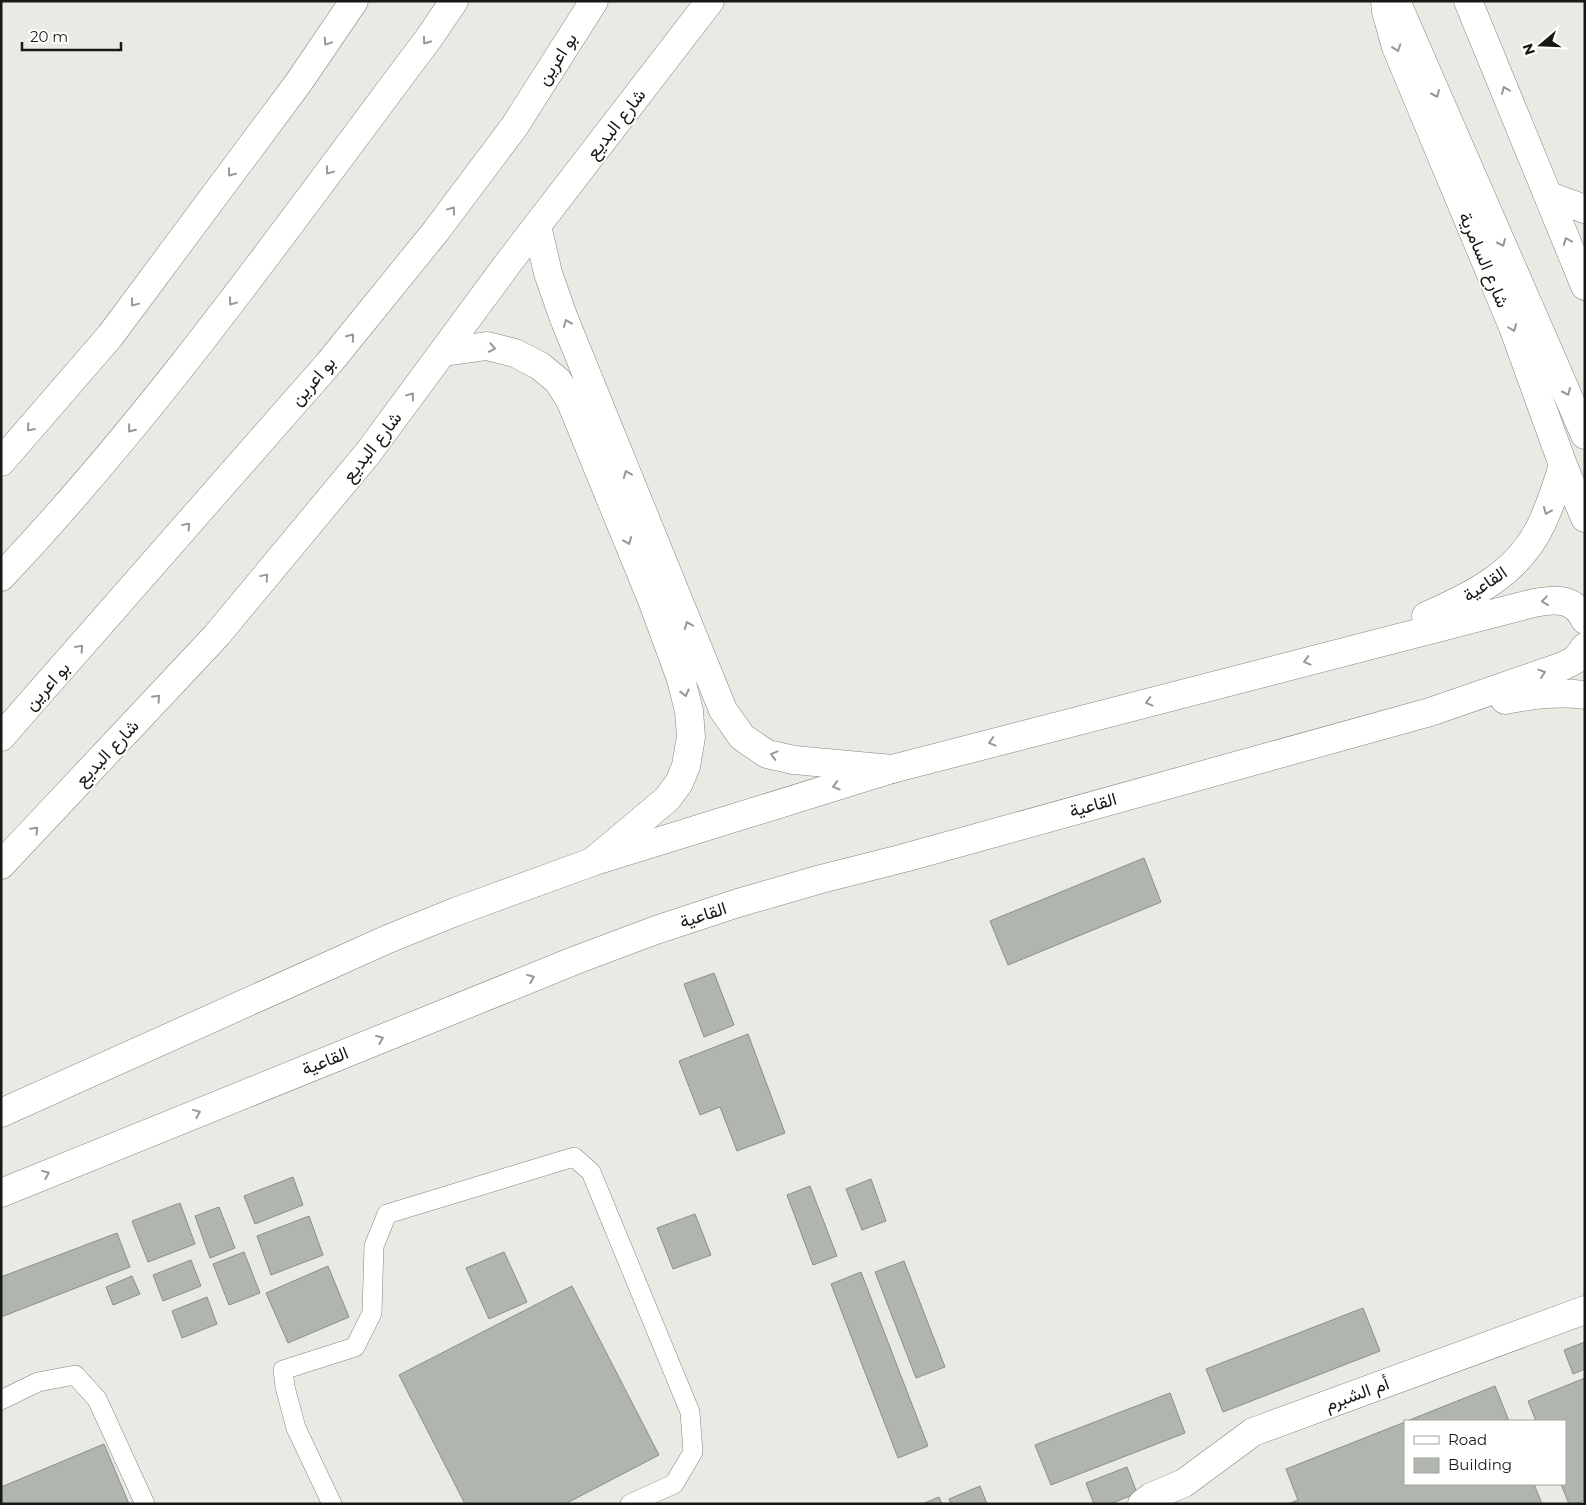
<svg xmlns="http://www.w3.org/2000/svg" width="1586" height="1505" viewBox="0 0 1586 1505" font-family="Montserrat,Vazirmatn,sans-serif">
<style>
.building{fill:#b0b5af;stroke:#8b8f8a}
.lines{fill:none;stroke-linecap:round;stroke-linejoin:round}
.service-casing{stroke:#84857f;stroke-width:20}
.minor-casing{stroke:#84857f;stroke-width:29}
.tertiary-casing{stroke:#84857f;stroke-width:29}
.secondary-casing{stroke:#84857f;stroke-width:29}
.trunk-casing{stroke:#84857f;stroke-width:29}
.service{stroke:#fff;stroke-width:19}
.minor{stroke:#fff;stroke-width:28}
.tertiary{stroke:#fff;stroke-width:28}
.secondary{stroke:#fff;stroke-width:28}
.trunk{stroke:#fff;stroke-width:28}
.oneway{stroke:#979796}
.labels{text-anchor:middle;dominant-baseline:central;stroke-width:4;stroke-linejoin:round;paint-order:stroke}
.street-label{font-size:18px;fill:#181815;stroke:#fffffe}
</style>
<rect width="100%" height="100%" fill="#e8eae3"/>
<path class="building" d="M 1144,858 L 1161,902 L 1008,965 L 990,921 Z
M 714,973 L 734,1025 L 704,1037 L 684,984 Z
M 748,1034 L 785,1133 L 737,1151 L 720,1107 L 700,1115 L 679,1061 Z
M 293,1177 L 303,1205 L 255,1224 L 244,1196 Z
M 871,1179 L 886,1221 L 862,1230 L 846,1189 Z
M 810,1186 L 837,1256 L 813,1265 L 787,1195 Z
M 180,1203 L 195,1244 L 148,1262 L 132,1221 Z
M 219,1207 L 235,1248 L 210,1258 L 195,1216 Z
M 695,1214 L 711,1255 L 673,1269 L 657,1228 Z
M 309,1216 L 323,1255 L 271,1275 L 257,1236 Z
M 117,1233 L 130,1267 L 1,1317 L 1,1277 Z
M 244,1252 L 260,1293 L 229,1305 L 213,1264 Z
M 504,1252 L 527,1302 L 489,1319 L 466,1268 Z
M 191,1260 L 201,1286 L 163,1301 L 153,1275 Z
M 904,1261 L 945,1367 L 916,1378 L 875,1272 Z
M 328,1266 L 349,1317 L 288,1343 L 266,1293 Z
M 861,1272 L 928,1446 L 898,1458 L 831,1284 Z
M 132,1276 L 140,1294 L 113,1305 L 106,1287 Z
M 572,1286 L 659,1455 L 565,1504 L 465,1504 L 399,1375 Z
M 207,1297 L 217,1324 L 182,1338 L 172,1311 Z
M 1363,1308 L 1380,1351 L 1223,1412 L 1206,1369 Z
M 1585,1342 L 1585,1369 L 1573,1374 L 1564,1350 Z
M 1585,1378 L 1585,1500 L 1575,1504 L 1569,1504 L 1561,1484 L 1565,1484 L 1565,1421 L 1536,1421 L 1528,1401 Z
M 1495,1386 L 1509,1421 L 1407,1421 Z
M 1170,1393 L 1185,1433 L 1051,1485 L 1035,1445 Z
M 1405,1422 L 1405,1484 L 1534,1484 L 1542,1504 L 1288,1504 L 1298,1500 L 1286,1469 Z
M 104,1444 L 129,1504 L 1,1504 L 1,1487 Z
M 1127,1467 L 1137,1493 L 1110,1504 L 1094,1504 L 1086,1483 Z
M 980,1486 L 987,1504 L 951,1504 L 949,1499 Z
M 939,1497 L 942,1504 L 922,1504 Z"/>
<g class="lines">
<defs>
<path id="service" d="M 1,1400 L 38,1382 L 75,1375 L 97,1399 L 145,1504
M 332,1504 L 296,1428 L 285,1387 L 283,1370 L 355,1347 L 372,1313 L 374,1246 L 387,1214 L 574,1157 L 591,1172 L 690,1412 L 693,1452 L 674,1484 L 630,1504"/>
<path id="minor" d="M 1385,1 L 1386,11 L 1396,47 L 1513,327 L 1563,465 L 1585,518
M 1549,196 L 1585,209
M 1426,616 C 1474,595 1519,573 1542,523 C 1551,504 1557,485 1563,465
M 1505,700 C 1532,695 1558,691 1585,695
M 1,1113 L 388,939 L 455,912 L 592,862 L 892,769 L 1534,603 C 1555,599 1574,597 1585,620
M 1,1193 L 576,960 L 656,930 L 738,903 L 821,879 L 904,858 L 1430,712 L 1563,666 L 1575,660 L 1585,647
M 1142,1504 L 1151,1497 L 1184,1483 L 1253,1432 L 1585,1310"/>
<path id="tertiary" d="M 1396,1 L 1585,435
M 1468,1 L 1585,286"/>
<path id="secondary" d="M 537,226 L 548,273 L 563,316 L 723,710 L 742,737 L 767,754 L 794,760 L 892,769
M 444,352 L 487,346 L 515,353 L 540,366 L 558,381 L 570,400 L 652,600 L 681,679 L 689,711 L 691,737 L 686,766 L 679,783 L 667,799 L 592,862
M 1,462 L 110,336 L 299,82 L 354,1
M 1,865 L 216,636 L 368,453 L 509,262 L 710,1"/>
<path id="trunk" d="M 1,577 C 159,410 291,221 429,38 L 454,1
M 1,737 L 329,363 L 436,231 L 514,127 L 594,1"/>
</defs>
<use href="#service" class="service-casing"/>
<use href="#minor" class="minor-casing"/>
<use href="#tertiary" class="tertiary-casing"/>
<use href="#secondary" class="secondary-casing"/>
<use href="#trunk" class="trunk-casing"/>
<use href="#service" class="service"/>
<use href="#minor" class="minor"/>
<use href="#tertiary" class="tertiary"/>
<use href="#secondary" class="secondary"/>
<use href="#trunk" class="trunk"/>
</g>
<defs><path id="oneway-chevron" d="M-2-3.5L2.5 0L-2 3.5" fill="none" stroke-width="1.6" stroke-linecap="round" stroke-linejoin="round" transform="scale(1.25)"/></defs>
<g class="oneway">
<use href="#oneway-chevron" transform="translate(426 41) rotate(126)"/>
<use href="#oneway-chevron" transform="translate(327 42) rotate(124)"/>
<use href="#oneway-chevron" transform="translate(1397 48) rotate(71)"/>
<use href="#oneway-chevron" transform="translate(1505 90) rotate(-113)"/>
<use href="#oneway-chevron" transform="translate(1436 94) rotate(66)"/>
<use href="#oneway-chevron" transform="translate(329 171) rotate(127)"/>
<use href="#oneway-chevron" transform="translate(231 173) rotate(127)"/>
<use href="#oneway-chevron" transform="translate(452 210) rotate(-53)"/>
<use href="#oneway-chevron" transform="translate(1567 241) rotate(-112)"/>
<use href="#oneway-chevron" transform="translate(1502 243) rotate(66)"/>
<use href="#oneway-chevron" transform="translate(232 302) rotate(127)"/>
<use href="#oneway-chevron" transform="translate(134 303) rotate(127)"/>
<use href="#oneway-chevron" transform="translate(567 323) rotate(-112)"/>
<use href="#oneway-chevron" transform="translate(1513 328) rotate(69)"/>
<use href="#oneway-chevron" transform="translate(351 337) rotate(-51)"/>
<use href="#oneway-chevron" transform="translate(492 348) rotate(11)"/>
<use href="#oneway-chevron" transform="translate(1567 392) rotate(66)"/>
<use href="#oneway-chevron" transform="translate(411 396) rotate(-53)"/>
<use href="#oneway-chevron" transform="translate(30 428) rotate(131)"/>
<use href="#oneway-chevron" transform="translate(131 429) rotate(129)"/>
<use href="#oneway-chevron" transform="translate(627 474) rotate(-112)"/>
<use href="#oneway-chevron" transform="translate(1547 511) rotate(113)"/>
<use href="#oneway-chevron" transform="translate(187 526) rotate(-49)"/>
<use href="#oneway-chevron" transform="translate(628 541) rotate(68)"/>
<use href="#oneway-chevron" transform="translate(265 577) rotate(-50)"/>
<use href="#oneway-chevron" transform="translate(1545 601) rotate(173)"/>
<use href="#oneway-chevron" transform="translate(688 625) rotate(-112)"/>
<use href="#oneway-chevron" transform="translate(80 648) rotate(-49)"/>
<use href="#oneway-chevron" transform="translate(1307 661) rotate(165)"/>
<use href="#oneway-chevron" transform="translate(1542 673) rotate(-19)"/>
<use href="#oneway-chevron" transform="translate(685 693) rotate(76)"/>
<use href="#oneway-chevron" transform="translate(157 698) rotate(-47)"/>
<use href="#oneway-chevron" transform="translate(1149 702) rotate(165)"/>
<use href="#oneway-chevron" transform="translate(992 742) rotate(165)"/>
<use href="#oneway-chevron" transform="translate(774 755) rotate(-165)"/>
<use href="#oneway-chevron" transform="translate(836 786) rotate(163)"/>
<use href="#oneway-chevron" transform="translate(35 830) rotate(-47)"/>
<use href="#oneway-chevron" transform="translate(531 978) rotate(-22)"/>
<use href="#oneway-chevron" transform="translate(380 1039) rotate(-22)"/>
<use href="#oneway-chevron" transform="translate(197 1113) rotate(-22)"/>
<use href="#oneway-chevron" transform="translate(46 1174) rotate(-22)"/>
</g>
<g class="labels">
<g class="street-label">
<text transform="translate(557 59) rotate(-57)">بو اعرين</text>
<text transform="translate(616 124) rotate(-52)">شارع البديع</text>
<text transform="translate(1484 260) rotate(67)">شارع السامرية</text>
<text transform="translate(313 381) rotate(-49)">بو اعرين</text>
<text transform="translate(372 447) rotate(-52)">شارع البديع</text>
<text transform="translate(1485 584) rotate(-34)">القاعية</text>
<text transform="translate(47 686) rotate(-48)">بو اعرين</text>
<text transform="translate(107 753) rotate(-47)">شارع البديع</text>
<text transform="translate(1093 805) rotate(-16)">القاعية</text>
<text transform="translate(703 915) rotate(-18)">القاعية</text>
<text transform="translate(325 1061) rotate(-22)">القاعية</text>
<text transform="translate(1357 1394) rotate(-20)">أم الشبرم</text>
</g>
</g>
<rect width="1586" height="1505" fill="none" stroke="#181815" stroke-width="5"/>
<rect x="1404" y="1420" width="162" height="65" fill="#fffffe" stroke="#a3a3a1"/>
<rect x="1414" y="1436" width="25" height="8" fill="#ffffff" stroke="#a3a3a1"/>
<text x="1448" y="1445" font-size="15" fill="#181815">Road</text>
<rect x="1414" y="1458" width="25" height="15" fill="#b0b5af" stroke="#a3a3a1"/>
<text x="1448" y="1470" font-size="15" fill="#181815">Building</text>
<g transform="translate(1541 45) rotate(251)" stroke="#fffffe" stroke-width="4" paint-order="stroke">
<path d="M0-4L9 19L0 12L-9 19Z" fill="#181815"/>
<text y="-8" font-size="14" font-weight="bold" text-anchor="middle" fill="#181815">N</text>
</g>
<path d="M22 42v8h99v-8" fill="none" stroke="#181815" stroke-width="2.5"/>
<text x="30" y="42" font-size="15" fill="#181815" stroke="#fffffe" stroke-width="4" paint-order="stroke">20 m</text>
</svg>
